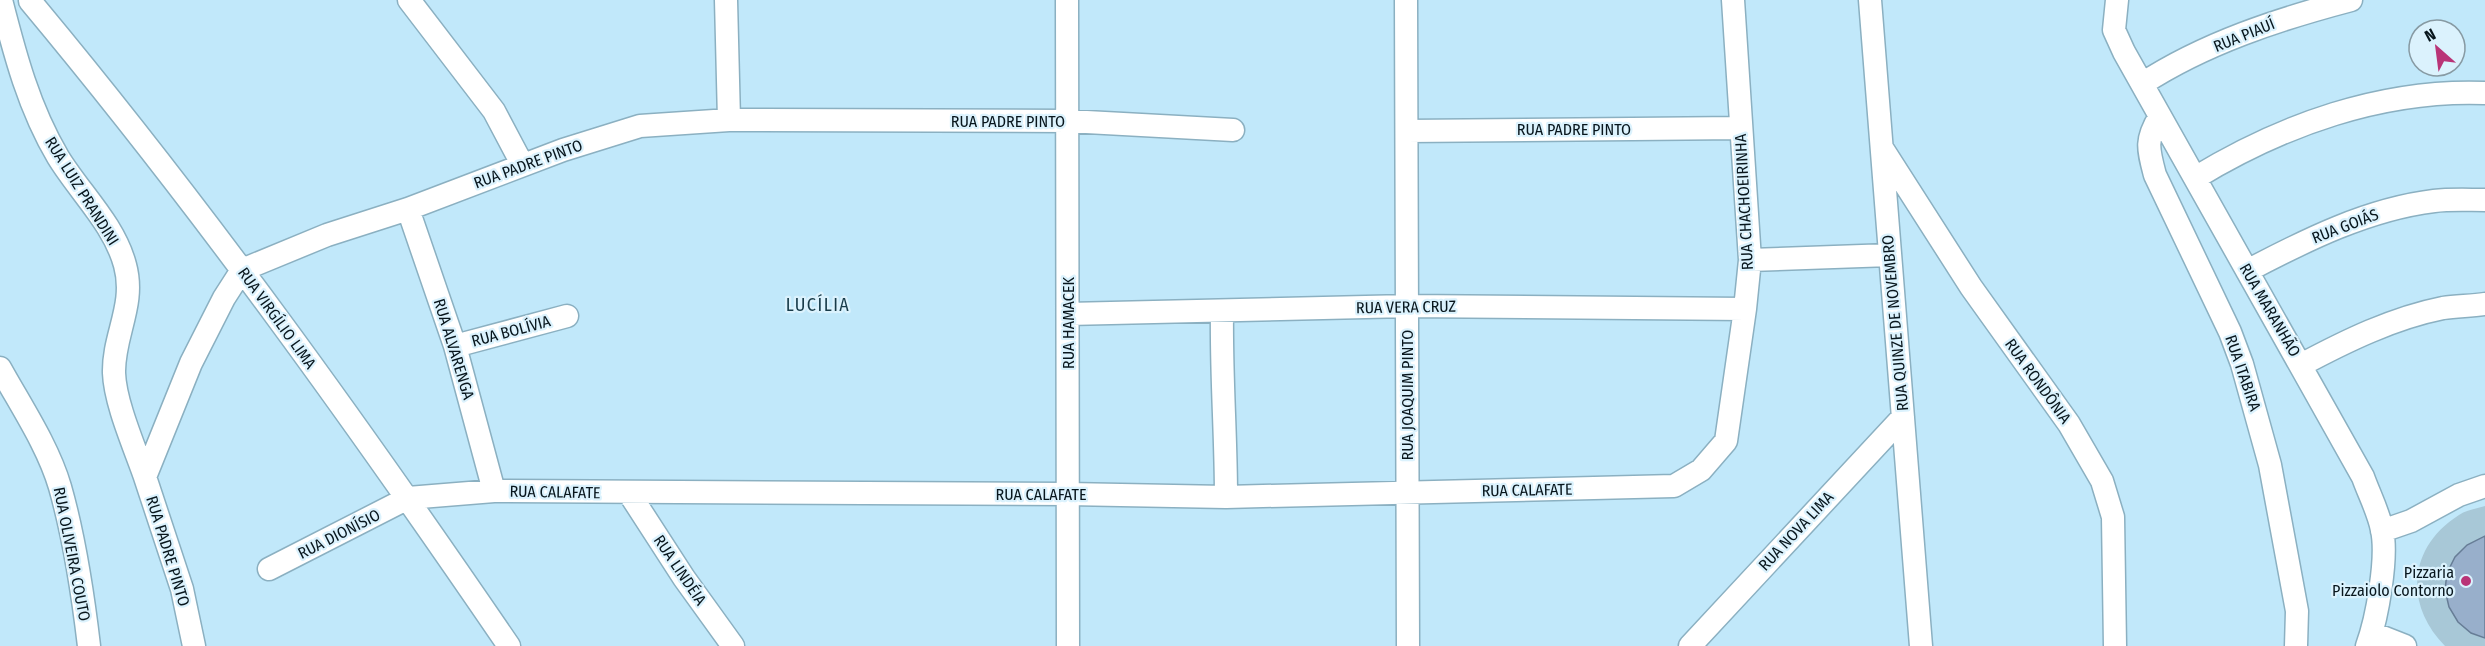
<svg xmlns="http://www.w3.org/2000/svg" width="2485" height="646" viewBox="0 0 2485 646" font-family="'Fira Sans Condensed',sans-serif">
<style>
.green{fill:#a8c8d7}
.building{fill:#98afcb;stroke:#677d96;stroke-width:1.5}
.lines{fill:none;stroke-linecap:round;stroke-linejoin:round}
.minor-casing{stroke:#8bb0c1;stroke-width:25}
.minor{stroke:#fff;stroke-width:22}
.poi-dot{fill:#b93477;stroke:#dbf2fd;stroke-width:2}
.labels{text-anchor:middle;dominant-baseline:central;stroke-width:4.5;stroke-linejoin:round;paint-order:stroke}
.street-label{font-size:16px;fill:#08161d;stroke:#dbf2fd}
.poi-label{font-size:16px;fill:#08161d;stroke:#dbf2fd;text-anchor:end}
.neighbourhood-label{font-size:18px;letter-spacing:1.5px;fill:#183b49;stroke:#dbf2fd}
</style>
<rect width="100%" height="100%" fill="#c1e8fa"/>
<path class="green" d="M 2485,506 L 2485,646 L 2445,646 C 2404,605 2408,547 2459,515 C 2466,510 2476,509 2485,506 Z"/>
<path class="building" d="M 2485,536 L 2485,638 L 2471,633 L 2458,622 L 2449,607 L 2445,590 L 2447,573 L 2455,557 L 2467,545 Z"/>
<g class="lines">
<defs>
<path id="minor" d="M 1,0 C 15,55 29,108 58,157 C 80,193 114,224 125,265 C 136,305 113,335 114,373 C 115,403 135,448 145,477
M 409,0 L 494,111 L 522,164
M 726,0 L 729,120
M 1067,0 L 1068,646
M 1406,0 L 1408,646
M 1870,0 L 1921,646
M 2117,0 L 2114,30 L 2124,52 L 2363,477 C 2369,494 2379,513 2382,530 C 2388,558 2377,619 2367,646
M 30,1 C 202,207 358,425 509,646
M 2142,84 C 2205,43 2279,19 2351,0
M 2160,116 C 2145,140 2148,149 2155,175 L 2230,332 L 2242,364 L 2270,465 L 2297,611 L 2296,646
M 1407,131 L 1740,128
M 1882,148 L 1971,287 L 2069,424 L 2102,481 L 2113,517 L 2115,646
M 2195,178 C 2282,125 2382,89 2485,93
M 408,209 L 455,346 L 494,491
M 1750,260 L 1890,255
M 2247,271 C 2306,240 2368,209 2434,201 C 2450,199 2468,200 2485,200
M 1222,312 C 1221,374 1226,435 1226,497
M 1068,314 L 1408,306 L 1745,309
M 455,346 L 567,316
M 2301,365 C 2346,341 2393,318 2443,308 C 2457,306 2471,306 2485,304
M 0,368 C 21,406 48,446 60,487 C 74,536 83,595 89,646
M 629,493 L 684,578 L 733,646
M 2382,531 L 2411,521 L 2459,495 L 2485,486
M 269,569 L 408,498 L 494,491 L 1068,494 L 1226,497 L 1674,486 L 1701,470 L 1726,441 L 1745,309 L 1750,260 L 1733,0
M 2372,633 L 2405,646
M 194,646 L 182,589 L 145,477 L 191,363 L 224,298 L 242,270 L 327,235 L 408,209 L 563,150 L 640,126 L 729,120 L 1068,121 L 1233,130
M 1690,646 L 1903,417"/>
</defs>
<use href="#minor" class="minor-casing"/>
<use href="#minor" class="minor"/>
</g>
<circle class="poi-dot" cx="2466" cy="581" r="6"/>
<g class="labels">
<g class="street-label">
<text transform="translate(2244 35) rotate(-22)">RUA PIAUÍ</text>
<text x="1008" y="121">RUA PADRE PINTO</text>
<text x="1574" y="129">RUA PADRE PINTO</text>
<text transform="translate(528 164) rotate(-20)">RUA PADRE PINTO</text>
<text transform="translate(82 191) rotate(58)">RUA LUIZ PRANDINI</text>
<text transform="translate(1744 202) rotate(-93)">RUA CHACHOEIRINHA</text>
<text transform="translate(2345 226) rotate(-21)">RUA GOIÁS</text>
<text transform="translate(1406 307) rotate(-1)">RUA VERA CRUZ</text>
<text transform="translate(2270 310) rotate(60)">RUA MARANHÃO</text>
<text transform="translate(277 318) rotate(54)">RUA VIRGÍLIO LIMA</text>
<text transform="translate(1068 323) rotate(-90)">RUA HAMACEK</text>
<text transform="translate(1895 323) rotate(-95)">RUA QUINZE DE NOVEMBRO</text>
<text transform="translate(511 331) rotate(-15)">RUA BOLÍVIA</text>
<text transform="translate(454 349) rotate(73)">RUA ALVARENGA</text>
<text transform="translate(2243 373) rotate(71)">RUA ITABIRA</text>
<text transform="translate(2038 381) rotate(54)">RUA RONDÔNIA</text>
<text transform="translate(1407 395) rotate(-90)">RUA JOAQUIM PINTO</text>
<text transform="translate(1527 490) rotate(-1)">RUA CALAFATE</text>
<text transform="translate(555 492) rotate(1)">RUA CALAFATE</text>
<text x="1041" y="494">RUA CALAFATE</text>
<text transform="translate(1796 531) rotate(-47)">RUA NOVA LIMA</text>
<text transform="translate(339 534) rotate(-27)">RUA DIONÍSIO</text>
<text transform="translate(168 551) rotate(73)">RUA PADRE PINTO</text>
<text transform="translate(72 554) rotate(79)">RUA OLIVEIRA COUTO</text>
<text transform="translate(680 570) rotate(56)">RUA LINDÉIA</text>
</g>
<g class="poi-label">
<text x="2454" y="572">Pizzaria<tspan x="2454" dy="18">Pizzaiolo Contorno</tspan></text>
</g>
<g class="neighbourhood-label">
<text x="818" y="305">LUCÍLIA</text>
</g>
</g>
<g transform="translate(2437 48) rotate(332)"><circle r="28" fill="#dbf2fd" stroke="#879aa3" stroke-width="1.5"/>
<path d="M0-4.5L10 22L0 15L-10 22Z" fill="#b93477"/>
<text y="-9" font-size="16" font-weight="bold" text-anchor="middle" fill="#08161d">N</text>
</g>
</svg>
